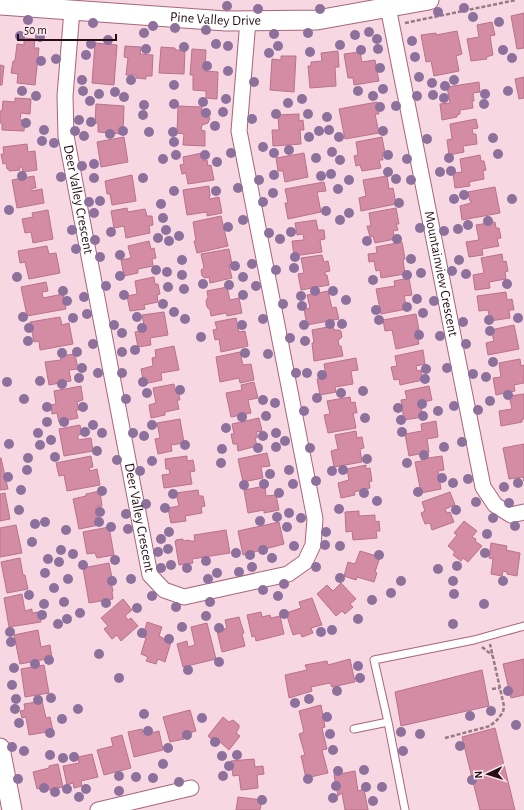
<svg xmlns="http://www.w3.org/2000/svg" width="524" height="810" viewBox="0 0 524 810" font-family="'Alegreya Sans',sans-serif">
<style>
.building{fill:#d38ca4;stroke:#b9728b}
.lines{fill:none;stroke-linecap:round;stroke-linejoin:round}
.service-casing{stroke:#a9647d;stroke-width:9}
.minor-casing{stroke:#a9647d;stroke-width:17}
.tertiary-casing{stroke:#a9647d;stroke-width:21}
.path{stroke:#977a84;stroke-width:2.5;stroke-dasharray:4 2;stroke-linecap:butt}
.service{stroke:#fff;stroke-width:7}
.minor{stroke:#fff;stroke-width:15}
.tertiary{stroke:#fff;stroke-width:19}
.tree{fill:#8e709d}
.labels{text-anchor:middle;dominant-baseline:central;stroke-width:3;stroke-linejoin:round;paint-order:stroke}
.street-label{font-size:14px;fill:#260c16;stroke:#f9e9ee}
</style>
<rect width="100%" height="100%" fill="#f7d7e1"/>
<path class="building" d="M 524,13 L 524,48 L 517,49 L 511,16 Z
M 492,22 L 495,35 L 490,36 L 493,55 L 486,57 L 487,59 L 471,61 L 467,39 L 479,37 L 477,25 Z
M 457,31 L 462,54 L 456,56 L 459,71 L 434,76 L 431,61 L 426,62 L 421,35 L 436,33 L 436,35 Z
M 24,38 L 35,39 L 34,48 L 39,48 L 35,85 L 17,83 L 18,74 L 11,73 L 13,61 L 15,61 L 17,44 L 24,45 Z
M 95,43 L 117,45 L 114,85 L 92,83 Z
M 125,46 L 141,47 L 140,54 L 153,55 L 152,76 L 146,76 L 146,79 L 136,78 L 136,75 L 126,75 L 128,58 L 124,57 Z
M 161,47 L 175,48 L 175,50 L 185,50 L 184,74 L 159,73 Z
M 192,49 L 206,50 L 205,71 L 218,72 L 217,99 L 206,98 L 206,91 L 193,90 L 193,75 L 190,75 Z
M 338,51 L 339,67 L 335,67 L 336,86 L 310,88 L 308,66 L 311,66 L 311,62 L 322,61 L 321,53 Z
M 360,52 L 362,62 L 375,60 L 379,81 L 354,85 L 353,78 L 348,78 L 344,54 Z
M 281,56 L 296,56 L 294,92 L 270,90 L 272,59 L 281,60 Z
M 0,65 L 4,66 L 2,85 L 0,85 Z
M 524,77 L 524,98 L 519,99 L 515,79 Z
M 479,82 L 480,92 L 473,93 L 474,101 L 472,101 L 473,108 L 460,110 L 460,114 L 457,115 L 457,117 L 442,120 L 440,104 L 450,103 L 447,87 Z
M 15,98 L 31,99 L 30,114 L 21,113 L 20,120 L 25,120 L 24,131 L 2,130 L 2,123 L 0,123 L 0,111 L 2,111 L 3,101 L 15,102 Z
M 377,102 L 379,114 L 375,114 L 379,133 L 345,139 L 339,109 Z
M 96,104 L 124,106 L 123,134 L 98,132 L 98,123 L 95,123 Z
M 178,106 L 202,107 L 201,114 L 207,115 L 210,118 L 208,123 L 202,125 L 201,130 L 205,131 L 205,146 L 183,145 L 184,134 L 177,133 Z
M 299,114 L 299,121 L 303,120 L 304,130 L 300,130 L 301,144 L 273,146 L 272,130 L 279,130 L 278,115 Z
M 476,119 L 478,128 L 472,129 L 473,134 L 476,134 L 477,144 L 463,146 L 464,152 L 449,155 L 447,140 L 452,139 L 450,124 Z
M 124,137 L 128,162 L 101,167 L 97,142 Z
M 382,137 L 385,153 L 382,153 L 383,160 L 379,160 L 381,168 L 362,171 L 360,165 L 356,166 L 354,156 L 358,155 L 356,142 Z
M 27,144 L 28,152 L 35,151 L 37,170 L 23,172 L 22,167 L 19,167 L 20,170 L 9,171 L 9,169 L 7,169 L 6,163 L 3,164 L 1,154 L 4,154 L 3,147 Z
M 202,153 L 203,161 L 207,160 L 208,166 L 211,165 L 214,180 L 188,184 L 186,173 L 182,174 L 180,165 L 184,164 L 183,157 Z
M 304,153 L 308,177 L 285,182 L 283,171 L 278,171 L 276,158 Z
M 480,155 L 481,161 L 484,161 L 486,170 L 483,171 L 484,179 L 469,182 L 470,186 L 455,188 L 453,173 L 462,172 L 460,159 Z
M 132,175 L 136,201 L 112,205 L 110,194 L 107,194 L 105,181 Z
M 34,176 L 36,188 L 32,188 L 32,191 L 42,189 L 44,203 L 17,208 L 12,180 Z
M 387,176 L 389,189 L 393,188 L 396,204 L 361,211 L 359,198 L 366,196 L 363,180 Z
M 324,182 L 326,191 L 317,192 L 321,212 L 288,219 L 285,203 L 288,203 L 285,189 Z
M 209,186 L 210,196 L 209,196 L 210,199 L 219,197 L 222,213 L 207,216 L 207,212 L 187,215 L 183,190 Z
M 495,187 L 500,213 L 462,220 L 460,206 L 471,203 L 471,201 L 470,201 L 468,192 Z
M 127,208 L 128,212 L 145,209 L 147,216 L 152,216 L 153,225 L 149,226 L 150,233 L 126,238 L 124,226 L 114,228 L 111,211 Z
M 396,208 L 399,224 L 396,224 L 398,230 L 393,231 L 395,239 L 375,243 L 373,236 L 370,237 L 367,226 L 371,226 L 369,213 Z
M 48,210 L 53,239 L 33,243 L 31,232 L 25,233 L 22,219 L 33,217 L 32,213 Z
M 221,216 L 228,246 L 197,253 L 194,241 L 196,241 L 193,222 Z
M 316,220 L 318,230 L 324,230 L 325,239 L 320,240 L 322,252 L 294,256 L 292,241 L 304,240 L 303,234 L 297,235 L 295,223 Z
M 495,222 L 496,228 L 499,228 L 501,238 L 497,239 L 499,246 L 482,249 L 483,255 L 469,257 L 466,242 L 479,240 L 476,225 Z
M 149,241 L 151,249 L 154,248 L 156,258 L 152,259 L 153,266 L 138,269 L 138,273 L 124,276 L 121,260 L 131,258 L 128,246 Z
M 402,242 L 405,259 L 403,260 L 405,274 L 381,278 L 380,270 L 376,271 L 374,261 L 369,262 L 368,254 L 377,253 L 376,247 Z
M 47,246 L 49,254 L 56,253 L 60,273 L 29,279 L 25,262 L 20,263 L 18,251 Z
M 229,249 L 232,264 L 229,265 L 232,278 L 210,283 L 209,277 L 205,278 L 202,276 L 201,270 L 204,268 L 201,254 Z
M 502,254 L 503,262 L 506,261 L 508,271 L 505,272 L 506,279 L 489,282 L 490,288 L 475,290 L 473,275 L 484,273 L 481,258 Z
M 322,255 L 324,262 L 328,261 L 330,271 L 325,272 L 325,275 L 327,275 L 329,285 L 301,290 L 298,274 L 304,273 L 301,258 Z
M 154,277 L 155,284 L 158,284 L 160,294 L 157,295 L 158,302 L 144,305 L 145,309 L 130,311 L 127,296 L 137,294 L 135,281 Z
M 409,278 L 412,295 L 404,296 L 407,309 L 381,314 L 376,289 L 395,286 L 394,281 Z
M 46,282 L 48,291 L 42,292 L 43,298 L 63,294 L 66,309 L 27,316 L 21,287 Z
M 227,287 L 230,300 L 239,298 L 242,313 L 227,316 L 226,313 L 211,316 L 210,310 L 207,307 L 206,301 L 208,297 L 207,291 Z
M 328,291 L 332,308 L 336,307 L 339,319 L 307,325 L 304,309 L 310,308 L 307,295 Z
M 506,292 L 507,300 L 512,299 L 514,310 L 509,310 L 510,318 L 490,321 L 488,310 L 479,311 L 477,296 Z
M 164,312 L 168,335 L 150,338 L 151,345 L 138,347 L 135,332 L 145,330 L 142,315 Z
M 416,314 L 419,330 L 416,330 L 419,344 L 396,349 L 392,330 L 385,331 L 383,320 Z
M 60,317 L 62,325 L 69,323 L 73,344 L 40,350 L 39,341 L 34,342 L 30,322 Z
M 236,318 L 239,332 L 245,331 L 248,346 L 221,352 L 219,339 L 215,340 L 213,330 L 217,329 L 215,322 Z
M 514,325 L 519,349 L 488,355 L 486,343 L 494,341 L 491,330 Z
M 333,326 L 334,330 L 339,330 L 341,331 L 342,337 L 340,339 L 338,340 L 339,346 L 341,346 L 343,356 L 314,361 L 312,343 L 314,343 L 312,330 Z
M 174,346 L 179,370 L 161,373 L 162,380 L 144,384 L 141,369 L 153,366 L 152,358 L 156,357 L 155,350 Z
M 423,350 L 425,364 L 416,366 L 417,371 L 421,370 L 423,380 L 400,385 L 399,379 L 394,380 L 391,367 L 397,366 L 395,356 Z
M 240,352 L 243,365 L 251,364 L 254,380 L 240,383 L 239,378 L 220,382 L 216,357 Z
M 75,354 L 78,369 L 69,370 L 71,381 L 49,385 L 45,362 L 61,360 L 60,356 Z
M 356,358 L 358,370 L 351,371 L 353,384 L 335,387 L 336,392 L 320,395 L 317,379 L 326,377 L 324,364 Z
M 520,359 L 521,366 L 524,365 L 524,383 L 514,385 L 515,391 L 496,395 L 493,378 L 501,377 L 499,363 Z
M 254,382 L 258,398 L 248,400 L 251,413 L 231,417 L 226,393 L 242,390 L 241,385 Z
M 174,384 L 175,390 L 178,390 L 180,400 L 177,400 L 179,409 L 165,412 L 165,415 L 151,418 L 149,405 L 156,403 L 153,388 Z
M 81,386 L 83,400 L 77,402 L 79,410 L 76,410 L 78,418 L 59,422 L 57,413 L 52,414 L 51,405 L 56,404 L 54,391 Z
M 429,386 L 432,400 L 420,403 L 423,417 L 404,420 L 401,400 L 407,399 L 405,391 Z
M 524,394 L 524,419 L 522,419 L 522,422 L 501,426 L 499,411 L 512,409 L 509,396 Z
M 350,397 L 351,403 L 355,402 L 357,413 L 353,413 L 356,428 L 328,433 L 324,415 L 330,414 L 327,401 Z
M 259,418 L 262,431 L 256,432 L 258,437 L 255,438 L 257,446 L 238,451 L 237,444 L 233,444 L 231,434 L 234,434 L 232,424 Z
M 180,419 L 184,443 L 171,445 L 172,451 L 158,454 L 155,439 L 160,438 L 157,423 Z
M 436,421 L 438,437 L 427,439 L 429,452 L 409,456 L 405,434 L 422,431 L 421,424 Z
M 80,425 L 82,434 L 78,435 L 78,440 L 91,438 L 93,451 L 64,456 L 59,429 Z
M 356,431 L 357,438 L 362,437 L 364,448 L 360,449 L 362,462 L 334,467 L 331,451 L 338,449 L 335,435 Z
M 524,444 L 524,481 L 523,477 L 509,479 L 503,448 Z
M 267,453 L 270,466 L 261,467 L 263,478 L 243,482 L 238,459 Z
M 91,456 L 93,467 L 89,468 L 90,471 L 97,469 L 100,485 L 67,491 L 64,475 L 59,476 L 56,463 Z
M 187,456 L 187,461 L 193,460 L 195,471 L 190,472 L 192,484 L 164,488 L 162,475 L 170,474 L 169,469 L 166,469 L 165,459 Z
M 442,456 L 444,470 L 438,471 L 441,489 L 421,493 L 415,462 L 422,461 L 421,459 Z
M 0,458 L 1,458 L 8,489 L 0,490 Z
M 366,465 L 366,469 L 370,468 L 372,481 L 369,482 L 370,488 L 354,492 L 355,495 L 341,498 L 338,483 L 349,480 L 347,469 Z
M 265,486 L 266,496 L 276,495 L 279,510 L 264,513 L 264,510 L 248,513 L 244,490 Z
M 198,490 L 199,496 L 203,496 L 205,506 L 201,507 L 202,513 L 185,516 L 186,521 L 171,523 L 168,508 L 179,506 L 176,493 Z
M 100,491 L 102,506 L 96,507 L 99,525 L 79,529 L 73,499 L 86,496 L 86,494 Z
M 450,492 L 455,505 L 445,509 L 447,513 L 450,512 L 454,522 L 432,530 L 430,523 L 425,524 L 421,513 L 425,511 L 422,502 Z
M 5,493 L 10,519 L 0,521 L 0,494 Z
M 359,511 L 359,516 L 375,515 L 375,522 L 379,521 L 380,531 L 376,531 L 377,538 L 353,540 L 352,531 L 346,532 L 345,512 Z
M 464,521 L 477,531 L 472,537 L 476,539 L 475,541 L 482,546 L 468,562 L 463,558 L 461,561 L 453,555 L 455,552 L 448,546 L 457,535 L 454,533 Z
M 279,522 L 284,544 L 243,555 L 238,531 Z
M 16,525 L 22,553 L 0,557 L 0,528 Z
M 109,527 L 114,555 L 97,558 L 95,553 L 87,554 L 83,532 Z
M 226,530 L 230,553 L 192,559 L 193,563 L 179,565 L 175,541 L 176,541 L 176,540 L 183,539 L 183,541 L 189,540 L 189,541 L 195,541 L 194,535 Z
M 491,543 L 507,546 L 506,550 L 520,553 L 517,576 L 507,574 L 507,572 L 503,571 L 502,576 L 491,574 L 493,559 L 489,558 Z
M 360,551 L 380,557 L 375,572 L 377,573 L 374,582 L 357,577 L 356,580 L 344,576 L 348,562 L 355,564 Z
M 20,558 L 23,575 L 25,575 L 28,589 L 7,593 L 1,562 Z
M 109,563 L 112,578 L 110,579 L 113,591 L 112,592 L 113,599 L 89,603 L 83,568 Z
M 341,583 L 356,599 L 350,604 L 353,607 L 345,614 L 342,611 L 336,616 L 317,594 L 327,585 L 333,591 Z
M 22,594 L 25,611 L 32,609 L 32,613 L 39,612 L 41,622 L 9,627 L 4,598 Z
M 312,598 L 322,625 L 311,628 L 313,633 L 302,637 L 300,633 L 293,635 L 286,613 L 301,608 L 299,602 Z
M 123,599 L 132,610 L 125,616 L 128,620 L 131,618 L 138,626 L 121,641 L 117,635 L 112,639 L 104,629 L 108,626 L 101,618 Z
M 261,612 L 262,617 L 270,615 L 271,618 L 280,616 L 284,634 L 256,641 L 255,636 L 252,637 L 247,615 Z
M 239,617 L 244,633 L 242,634 L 245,646 L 222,652 L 217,631 L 227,628 L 225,620 Z
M 147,622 L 162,627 L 159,636 L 163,638 L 163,639 L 171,642 L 165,662 L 158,659 L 156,664 L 146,661 L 148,657 L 141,654 L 146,638 L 143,637 Z
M 207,623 L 216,659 L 183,667 L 177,644 L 187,641 L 188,647 L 195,645 L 191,627 Z
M 38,630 L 41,647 L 50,645 L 52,658 L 20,664 L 14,635 Z
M 350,659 L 355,682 L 332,687 L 330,683 L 311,687 L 312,691 L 289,698 L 285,675 L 307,670 L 305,665 L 327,661 L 328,665 Z
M 524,659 L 524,695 L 511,698 L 503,664 Z
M 44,665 L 49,693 L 25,697 L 21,669 Z
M 482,670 L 489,706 L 401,726 L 395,692 Z
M 42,701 L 46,718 L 50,717 L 53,731 L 29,735 L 26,717 L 22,718 L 20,711 L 25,710 L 24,704 Z
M 321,705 L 325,727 L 322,728 L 327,749 L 322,750 L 328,773 L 306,778 L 301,756 L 305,755 L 299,734 L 304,732 L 299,711 Z
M 190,710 L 196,731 L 183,735 L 184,739 L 170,742 L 163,717 Z
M 223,717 L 229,722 L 233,720 L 239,725 L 239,728 L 236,733 L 240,736 L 229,750 L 220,742 L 218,745 L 208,736 Z
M 495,728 L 515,810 L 480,810 L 462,737 Z
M 142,729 L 143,735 L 159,731 L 163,750 L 134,757 L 128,732 Z
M 122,735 L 131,768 L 104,775 L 97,750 L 113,746 L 111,738 Z
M 92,754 L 98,777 L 81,781 L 82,786 L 74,788 L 73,783 L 67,785 L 63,766 L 79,763 L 78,757 Z
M 254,759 L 255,767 L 263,766 L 264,774 L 257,775 L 258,788 L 241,790 L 239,775 L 233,776 L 231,761 Z
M 58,764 L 63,787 L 49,790 L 48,786 L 37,789 L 33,772 L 49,768 L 49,766 Z
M 355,771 L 358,791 L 364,789 L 368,810 L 345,810 L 342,793 L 338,796 L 334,775 Z
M 238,797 L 262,800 L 260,810 L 236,810 Z"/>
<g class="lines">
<defs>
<path id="service" d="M 354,729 L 388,722
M 405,810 L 388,722 L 374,660 L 474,640 L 524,626"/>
<g id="minor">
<path id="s1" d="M 388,7 L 483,487 L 495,505 L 511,515 L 524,512"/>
<path id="s2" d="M 72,10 L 65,96 L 66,136 L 150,575 L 164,590 L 184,597 L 288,574 L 305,562 L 313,545 L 315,519 L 239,131 L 248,20"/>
<path d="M 98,810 L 191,788"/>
</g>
<g id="tertiary">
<path id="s3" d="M 0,5 L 226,21 L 317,20 L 429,0"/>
<path d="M 0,748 L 12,810"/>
</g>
</defs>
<use href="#service" class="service-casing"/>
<use href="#minor" class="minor-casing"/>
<use href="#tertiary" class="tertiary-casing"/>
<path class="path" d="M 405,23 L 516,0
M 482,647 L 492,655
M 492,689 L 500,688
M 445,738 L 490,726 L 497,720 L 503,712 L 504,706 L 490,644"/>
<use href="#service" class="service"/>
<use href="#minor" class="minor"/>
<use href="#tertiary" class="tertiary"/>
</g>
<g class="tree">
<circle cx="227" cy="6" r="5"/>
<circle cx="464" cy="8" r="5"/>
<circle cx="258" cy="9" r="5"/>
<circle cx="320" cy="9" r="5"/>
<circle cx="438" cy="12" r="5"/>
<circle cx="473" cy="17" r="5"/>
<circle cx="28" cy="20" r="5"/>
<circle cx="499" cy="22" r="5"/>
<circle cx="93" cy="23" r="5"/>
<circle cx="153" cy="26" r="5"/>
<circle cx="175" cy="28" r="5"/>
<circle cx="206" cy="30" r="5"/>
<circle cx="369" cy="32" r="5"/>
<circle cx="144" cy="33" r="5"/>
<circle cx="308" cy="33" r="5"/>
<circle cx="274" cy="34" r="5"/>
<circle cx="355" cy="35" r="5"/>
<circle cx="20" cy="36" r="5"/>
<circle cx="40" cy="37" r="5"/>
<circle cx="377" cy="39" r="5"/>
<circle cx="108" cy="40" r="5"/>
<circle cx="412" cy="41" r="5"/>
<circle cx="91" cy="44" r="5"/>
<circle cx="216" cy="44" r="5"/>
<circle cx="340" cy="45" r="5"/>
<circle cx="228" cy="46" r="5"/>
<circle cx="278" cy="46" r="5"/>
<circle cx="184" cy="47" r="5"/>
<circle cx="146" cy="49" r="5"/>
<circle cx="378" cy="49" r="5"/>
<circle cx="361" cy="50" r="5"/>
<circle cx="503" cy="50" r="5"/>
<circle cx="310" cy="52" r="5"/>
<circle cx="269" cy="53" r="5"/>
<circle cx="86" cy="55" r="5"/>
<circle cx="415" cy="57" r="5"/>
<circle cx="512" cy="58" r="5"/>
<circle cx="56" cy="59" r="5"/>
<circle cx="41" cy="61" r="5"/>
<circle cx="207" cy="66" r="5"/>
<circle cx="380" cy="68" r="5"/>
<circle cx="228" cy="71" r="5"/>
<circle cx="419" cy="77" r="5"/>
<circle cx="82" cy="80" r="5"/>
<circle cx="131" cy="80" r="5"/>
<circle cx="454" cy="80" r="5"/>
<circle cx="254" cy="82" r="5"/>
<circle cx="432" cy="83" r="5"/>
<circle cx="174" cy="85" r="5"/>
<circle cx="445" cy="86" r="5"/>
<circle cx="383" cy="89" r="5"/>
<circle cx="22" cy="91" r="5"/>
<circle cx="83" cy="91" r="5"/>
<circle cx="358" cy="91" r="5"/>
<circle cx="508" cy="91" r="5"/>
<circle cx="115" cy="92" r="5"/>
<circle cx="99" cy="94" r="5"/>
<circle cx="485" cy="94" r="5"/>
<circle cx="433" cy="95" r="5"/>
<circle cx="36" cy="96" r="5"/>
<circle cx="373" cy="96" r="5"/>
<circle cx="417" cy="96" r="5"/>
<circle cx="124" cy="97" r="5"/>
<circle cx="444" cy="98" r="5"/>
<circle cx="226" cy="99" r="5"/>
<circle cx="302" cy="99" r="5"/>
<circle cx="90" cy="101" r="5"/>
<circle cx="203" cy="102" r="5"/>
<circle cx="288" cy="103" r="5"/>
<circle cx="174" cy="104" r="5"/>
<circle cx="484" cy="104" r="5"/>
<circle cx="144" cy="105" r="5"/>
<circle cx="396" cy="106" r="5"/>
<circle cx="380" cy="107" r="5"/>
<circle cx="223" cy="112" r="5"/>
<circle cx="206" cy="113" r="5"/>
<circle cx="276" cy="114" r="5"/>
<circle cx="308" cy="114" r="5"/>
<circle cx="143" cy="115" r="5"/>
<circle cx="327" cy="117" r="5"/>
<circle cx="252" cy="119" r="5"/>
<circle cx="79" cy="120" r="5"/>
<circle cx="91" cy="122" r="5"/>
<circle cx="26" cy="123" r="5"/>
<circle cx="215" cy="126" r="5"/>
<circle cx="44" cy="130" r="5"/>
<circle cx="329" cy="130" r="5"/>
<circle cx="75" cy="131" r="5"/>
<circle cx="123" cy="131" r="5"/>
<circle cx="319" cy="131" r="5"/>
<circle cx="383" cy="131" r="5"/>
<circle cx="149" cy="132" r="5"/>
<circle cx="173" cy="132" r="5"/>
<circle cx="110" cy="134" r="5"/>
<circle cx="84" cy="136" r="5"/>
<circle cx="309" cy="137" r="5"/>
<circle cx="339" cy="137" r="5"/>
<circle cx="493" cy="138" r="5"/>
<circle cx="427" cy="139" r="5"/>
<circle cx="42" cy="141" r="5"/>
<circle cx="174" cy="142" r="5"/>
<circle cx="54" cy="143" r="5"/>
<circle cx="263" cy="147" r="5"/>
<circle cx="289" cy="150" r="5"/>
<circle cx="332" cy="152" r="5"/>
<circle cx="231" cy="153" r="5"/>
<circle cx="274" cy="153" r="5"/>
<circle cx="498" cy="154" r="5"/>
<circle cx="176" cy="155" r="5"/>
<circle cx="205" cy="155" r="5"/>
<circle cx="388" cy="155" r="5"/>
<circle cx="316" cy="158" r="5"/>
<circle cx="449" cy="158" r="5"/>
<circle cx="163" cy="159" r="5"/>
<circle cx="407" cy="159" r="5"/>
<circle cx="340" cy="160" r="5"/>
<circle cx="217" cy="162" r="5"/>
<circle cx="94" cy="164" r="5"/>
<circle cx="82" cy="166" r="5"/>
<circle cx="451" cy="171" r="5"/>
<circle cx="388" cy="172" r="5"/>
<circle cx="440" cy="172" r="5"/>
<circle cx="331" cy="174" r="5"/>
<circle cx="274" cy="175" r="5"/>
<circle cx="22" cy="176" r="5"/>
<circle cx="321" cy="176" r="5"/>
<circle cx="61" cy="177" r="5"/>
<circle cx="94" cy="178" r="5"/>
<circle cx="143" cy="178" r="5"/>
<circle cx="396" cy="179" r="5"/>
<circle cx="259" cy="180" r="5"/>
<circle cx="349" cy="180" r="5"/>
<circle cx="411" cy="180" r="5"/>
<circle cx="238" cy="188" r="5"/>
<circle cx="338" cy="189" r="5"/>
<circle cx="174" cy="191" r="5"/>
<circle cx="216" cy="191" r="5"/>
<circle cx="273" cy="193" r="5"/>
<circle cx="464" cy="195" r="5"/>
<circle cx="454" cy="199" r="5"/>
<circle cx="512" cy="199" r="5"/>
<circle cx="100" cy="201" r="5"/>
<circle cx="89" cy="202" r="5"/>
<circle cx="263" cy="202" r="5"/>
<circle cx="399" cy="203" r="5"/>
<circle cx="161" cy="204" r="5"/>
<circle cx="9" cy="210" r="5"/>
<circle cx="326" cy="211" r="5"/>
<circle cx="94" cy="213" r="5"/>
<circle cx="349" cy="213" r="5"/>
<circle cx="163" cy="218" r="5"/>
<circle cx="243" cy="220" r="5"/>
<circle cx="340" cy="220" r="5"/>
<circle cx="488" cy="221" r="5"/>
<circle cx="468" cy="225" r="5"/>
<circle cx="228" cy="227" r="5"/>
<circle cx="420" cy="228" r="5"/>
<circle cx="458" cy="229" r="5"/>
<circle cx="72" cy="230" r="5"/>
<circle cx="166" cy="230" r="5"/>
<circle cx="444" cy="231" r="5"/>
<circle cx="111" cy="232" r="5"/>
<circle cx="291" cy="232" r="5"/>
<circle cx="269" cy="233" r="5"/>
<circle cx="179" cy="236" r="5"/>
<circle cx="158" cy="238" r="5"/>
<circle cx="280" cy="239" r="5"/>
<circle cx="397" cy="239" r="5"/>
<circle cx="95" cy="240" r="5"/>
<circle cx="169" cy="241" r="5"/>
<circle cx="367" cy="241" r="5"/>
<circle cx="76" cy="249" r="5"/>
<circle cx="120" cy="255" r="5"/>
<circle cx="100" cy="257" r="5"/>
<circle cx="295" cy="257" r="5"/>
<circle cx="411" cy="259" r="5"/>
<circle cx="182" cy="260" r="5"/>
<circle cx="459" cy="260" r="5"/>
<circle cx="252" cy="264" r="5"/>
<circle cx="235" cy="266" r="5"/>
<circle cx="294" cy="268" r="5"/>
<circle cx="156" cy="270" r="5"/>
<circle cx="276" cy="270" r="5"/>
<circle cx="452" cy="271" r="5"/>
<circle cx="167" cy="272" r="5"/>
<circle cx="421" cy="273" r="5"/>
<circle cx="466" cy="274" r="5"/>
<circle cx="182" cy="275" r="5"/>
<circle cx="407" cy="275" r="5"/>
<circle cx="120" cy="276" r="5"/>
<circle cx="17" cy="277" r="5"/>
<circle cx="243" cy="277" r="5"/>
<circle cx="373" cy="280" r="5"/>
<circle cx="203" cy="284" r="5"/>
<circle cx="507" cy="284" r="5"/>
<circle cx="229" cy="285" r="5"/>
<circle cx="106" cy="286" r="5"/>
<circle cx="256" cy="286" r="5"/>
<circle cx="168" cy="287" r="5"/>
<circle cx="184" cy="289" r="5"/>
<circle cx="63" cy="291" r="5"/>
<circle cx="315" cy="291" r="5"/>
<circle cx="333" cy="291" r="5"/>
<circle cx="124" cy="295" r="5"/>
<circle cx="243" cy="295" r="5"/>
<circle cx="301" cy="296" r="5"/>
<circle cx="84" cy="297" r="5"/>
<circle cx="417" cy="299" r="5"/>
<circle cx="346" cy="300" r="5"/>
<circle cx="67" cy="301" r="5"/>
<circle cx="434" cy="301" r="5"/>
<circle cx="163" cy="304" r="5"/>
<circle cx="283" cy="304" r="5"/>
<circle cx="302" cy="306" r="5"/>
<circle cx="407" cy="307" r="5"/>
<circle cx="376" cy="310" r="5"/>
<circle cx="174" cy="312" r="5"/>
<circle cx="423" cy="313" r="5"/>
<circle cx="87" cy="314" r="5"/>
<circle cx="23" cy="317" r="5"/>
<circle cx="137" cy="317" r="5"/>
<circle cx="73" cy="318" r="5"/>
<circle cx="518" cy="318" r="5"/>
<circle cx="185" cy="319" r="5"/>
<circle cx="263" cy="319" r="5"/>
<circle cx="379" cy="320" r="5"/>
<circle cx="489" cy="320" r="5"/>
<circle cx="463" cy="322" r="5"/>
<circle cx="330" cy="324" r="5"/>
<circle cx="342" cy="324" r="5"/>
<circle cx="114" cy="325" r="5"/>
<circle cx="242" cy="325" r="5"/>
<circle cx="304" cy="325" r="5"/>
<circle cx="29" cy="328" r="5"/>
<circle cx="142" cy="328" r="5"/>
<circle cx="490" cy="331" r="5"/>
<circle cx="122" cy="333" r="5"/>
<circle cx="419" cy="335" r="5"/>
<circle cx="440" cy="336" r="5"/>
<circle cx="201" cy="337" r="5"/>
<circle cx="290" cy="338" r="5"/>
<circle cx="28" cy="341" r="5"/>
<circle cx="305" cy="341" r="5"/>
<circle cx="93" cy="344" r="5"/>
<circle cx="466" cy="344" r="5"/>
<circle cx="135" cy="350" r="5"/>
<circle cx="77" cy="352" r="5"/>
<circle cx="122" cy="352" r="5"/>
<circle cx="62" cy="353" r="5"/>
<circle cx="245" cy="353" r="5"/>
<circle cx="268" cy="354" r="5"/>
<circle cx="493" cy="362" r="5"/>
<circle cx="82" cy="368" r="5"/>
<circle cx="447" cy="368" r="5"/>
<circle cx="426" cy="369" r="5"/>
<circle cx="98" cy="373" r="5"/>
<circle cx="122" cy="373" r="5"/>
<circle cx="296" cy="373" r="5"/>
<circle cx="307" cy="373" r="5"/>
<circle cx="473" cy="374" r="5"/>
<circle cx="322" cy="375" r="5"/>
<circle cx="486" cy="377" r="5"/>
<circle cx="79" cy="378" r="5"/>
<circle cx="425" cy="379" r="5"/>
<circle cx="40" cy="381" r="5"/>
<circle cx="7" cy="382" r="5"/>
<circle cx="143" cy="382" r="5"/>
<circle cx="62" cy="384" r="5"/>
<circle cx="180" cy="390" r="5"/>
<circle cx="363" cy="391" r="5"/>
<circle cx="147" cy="393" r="5"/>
<circle cx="341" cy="393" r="5"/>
<circle cx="508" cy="395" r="5"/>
<circle cx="317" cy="398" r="5"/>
<circle cx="24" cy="399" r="5"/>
<circle cx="126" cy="399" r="5"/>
<circle cx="263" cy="400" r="5"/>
<circle cx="490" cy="401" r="5"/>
<circle cx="275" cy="403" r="5"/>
<circle cx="422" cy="404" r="5"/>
<circle cx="454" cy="406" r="5"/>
<circle cx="47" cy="407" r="5"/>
<circle cx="83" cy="407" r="5"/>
<circle cx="398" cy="408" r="5"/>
<circle cx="478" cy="410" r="5"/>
<circle cx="304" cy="411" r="5"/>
<circle cx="438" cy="411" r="5"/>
<circle cx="266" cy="416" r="5"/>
<circle cx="423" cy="416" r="5"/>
<circle cx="242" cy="417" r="5"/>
<circle cx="365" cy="418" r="5"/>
<circle cx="401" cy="420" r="5"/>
<circle cx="47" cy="422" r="5"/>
<circle cx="64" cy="422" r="5"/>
<circle cx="93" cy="425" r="5"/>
<circle cx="152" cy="425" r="5"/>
<circle cx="226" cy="428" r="5"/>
<circle cx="85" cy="432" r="5"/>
<circle cx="402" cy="432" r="5"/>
<circle cx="38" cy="433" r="5"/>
<circle cx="102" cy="433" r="5"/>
<circle cx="133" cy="433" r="5"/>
<circle cx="276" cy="433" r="5"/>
<circle cx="144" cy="436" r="5"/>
<circle cx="263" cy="436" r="5"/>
<circle cx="51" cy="440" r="5"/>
<circle cx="285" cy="441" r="5"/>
<circle cx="462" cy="442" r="5"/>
<circle cx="9" cy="444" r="5"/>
<circle cx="40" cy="445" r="5"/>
<circle cx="185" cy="445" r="5"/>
<circle cx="276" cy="447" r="5"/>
<circle cx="444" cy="447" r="5"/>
<circle cx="258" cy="448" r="5"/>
<circle cx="310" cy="448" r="5"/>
<circle cx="222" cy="449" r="5"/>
<circle cx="97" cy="451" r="5"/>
<circle cx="424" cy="455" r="5"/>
<circle cx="55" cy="457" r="5"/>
<circle cx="28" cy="458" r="5"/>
<circle cx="367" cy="459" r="5"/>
<circle cx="117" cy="460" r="5"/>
<circle cx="152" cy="461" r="5"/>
<circle cx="221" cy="463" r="5"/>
<circle cx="407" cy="463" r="5"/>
<circle cx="27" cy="470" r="5"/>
<circle cx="289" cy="470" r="5"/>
<circle cx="343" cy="470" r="5"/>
<circle cx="140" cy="471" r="5"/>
<circle cx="332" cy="471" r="5"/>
<circle cx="270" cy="474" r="5"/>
<circle cx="8" cy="477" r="5"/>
<circle cx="442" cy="478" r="5"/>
<circle cx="468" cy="479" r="5"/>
<circle cx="316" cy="481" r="5"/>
<circle cx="453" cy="483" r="5"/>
<circle cx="518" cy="483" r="5"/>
<circle cx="264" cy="484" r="5"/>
<circle cx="293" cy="484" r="5"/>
<circle cx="244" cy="485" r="5"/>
<circle cx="504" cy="487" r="5"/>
<circle cx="21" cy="490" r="5"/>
<circle cx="102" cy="491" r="5"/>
<circle cx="418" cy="492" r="5"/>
<circle cx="279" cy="493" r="5"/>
<circle cx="364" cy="493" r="5"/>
<circle cx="173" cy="494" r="5"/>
<circle cx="377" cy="501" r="5"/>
<circle cx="476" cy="502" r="5"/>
<circle cx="509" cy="503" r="5"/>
<circle cx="146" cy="504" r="5"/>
<circle cx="165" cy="508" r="5"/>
<circle cx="339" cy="509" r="5"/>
<circle cx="19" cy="510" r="5"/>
<circle cx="456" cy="510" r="5"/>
<circle cx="100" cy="512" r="5"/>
<circle cx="289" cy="513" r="5"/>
<circle cx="126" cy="514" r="5"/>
<circle cx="277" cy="517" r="5"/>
<circle cx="301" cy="518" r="5"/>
<circle cx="493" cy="518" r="5"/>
<circle cx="260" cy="521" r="5"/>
<circle cx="45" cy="522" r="5"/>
<circle cx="99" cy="522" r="5"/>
<circle cx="35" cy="524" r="5"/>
<circle cx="515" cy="526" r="5"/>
<circle cx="111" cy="527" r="5"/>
<circle cx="287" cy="527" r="5"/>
<circle cx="128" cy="529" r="5"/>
<circle cx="66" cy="530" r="5"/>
<circle cx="169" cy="532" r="5"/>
<circle cx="326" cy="532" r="5"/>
<circle cx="487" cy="534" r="5"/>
<circle cx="161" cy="539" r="5"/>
<circle cx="32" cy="542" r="5"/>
<circle cx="325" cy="545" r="5"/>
<circle cx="294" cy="546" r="5"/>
<circle cx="340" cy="546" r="5"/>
<circle cx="168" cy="549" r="5"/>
<circle cx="61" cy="550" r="5"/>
<circle cx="263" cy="550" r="5"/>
<circle cx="158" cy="552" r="5"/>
<circle cx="236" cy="553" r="5"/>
<circle cx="485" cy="553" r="5"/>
<circle cx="73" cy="554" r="5"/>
<circle cx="250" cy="555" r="5"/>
<circle cx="379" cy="555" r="5"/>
<circle cx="272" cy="558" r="5"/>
<circle cx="48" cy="559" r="5"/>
<circle cx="115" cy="560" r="5"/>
<circle cx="206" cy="561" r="5"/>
<circle cx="59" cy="562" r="5"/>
<circle cx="83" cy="565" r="5"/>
<circle cx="171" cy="565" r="5"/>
<circle cx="457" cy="566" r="5"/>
<circle cx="252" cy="567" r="5"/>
<circle cx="316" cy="567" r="5"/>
<circle cx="161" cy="568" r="5"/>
<circle cx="187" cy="568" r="5"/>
<circle cx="438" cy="569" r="5"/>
<circle cx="239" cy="572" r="5"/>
<circle cx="45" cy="573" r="5"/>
<circle cx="217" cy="573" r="5"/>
<circle cx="340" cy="578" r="5"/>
<circle cx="68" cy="579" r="5"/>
<circle cx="131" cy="579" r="5"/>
<circle cx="208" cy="579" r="5"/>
<circle cx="112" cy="581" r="5"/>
<circle cx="401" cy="581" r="5"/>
<circle cx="453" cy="581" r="5"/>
<circle cx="503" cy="581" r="5"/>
<circle cx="284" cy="584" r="5"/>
<circle cx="54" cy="588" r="5"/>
<circle cx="263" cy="590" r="5"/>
<circle cx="391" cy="593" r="5"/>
<circle cx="454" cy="594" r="5"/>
<circle cx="29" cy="595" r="5"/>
<circle cx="152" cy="596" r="5"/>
<circle cx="278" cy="596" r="5"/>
<circle cx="372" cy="600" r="5"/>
<circle cx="64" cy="602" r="5"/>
<circle cx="210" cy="602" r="5"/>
<circle cx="106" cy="603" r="5"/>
<circle cx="44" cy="604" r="5"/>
<circle cx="484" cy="604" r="5"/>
<circle cx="176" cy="607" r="5"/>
<circle cx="137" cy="608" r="5"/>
<circle cx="80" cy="613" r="5"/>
<circle cx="284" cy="614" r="5"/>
<circle cx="42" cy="615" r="5"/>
<circle cx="206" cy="616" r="5"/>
<circle cx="67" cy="619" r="5"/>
<circle cx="358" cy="619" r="5"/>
<circle cx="58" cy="624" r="5"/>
<circle cx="453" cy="624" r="5"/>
<circle cx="182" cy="627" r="5"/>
<circle cx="219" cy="628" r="5"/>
<circle cx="332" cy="630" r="5"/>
<circle cx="10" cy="632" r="5"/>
<circle cx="321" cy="632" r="5"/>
<circle cx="142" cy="633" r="5"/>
<circle cx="169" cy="639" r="5"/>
<circle cx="11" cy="642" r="5"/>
<circle cx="99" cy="654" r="5"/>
<circle cx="49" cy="660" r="5"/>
<circle cx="219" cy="662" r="5"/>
<circle cx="35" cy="664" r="5"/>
<circle cx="358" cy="666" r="5"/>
<circle cx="14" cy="668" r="5"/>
<circle cx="188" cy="670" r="5"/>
<circle cx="119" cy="678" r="5"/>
<circle cx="360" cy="678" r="5"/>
<circle cx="12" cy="685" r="5"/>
<circle cx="337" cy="691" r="5"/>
<circle cx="508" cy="691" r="5"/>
<circle cx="51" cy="698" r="5"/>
<circle cx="16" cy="699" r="5"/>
<circle cx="309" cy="699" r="5"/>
<circle cx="38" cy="700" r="5"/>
<circle cx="295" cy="703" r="5"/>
<circle cx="15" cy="709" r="5"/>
<circle cx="78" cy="709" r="5"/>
<circle cx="491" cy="711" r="5"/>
<circle cx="144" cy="714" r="5"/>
<circle cx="470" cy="716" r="5"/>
<circle cx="327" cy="717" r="5"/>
<circle cx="202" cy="718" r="5"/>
<circle cx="62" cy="719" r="5"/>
<circle cx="19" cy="723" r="5"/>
<circle cx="516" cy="725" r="5"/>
<circle cx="148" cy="731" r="5"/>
<circle cx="401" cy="732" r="5"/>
<circle cx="50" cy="733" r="5"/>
<circle cx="330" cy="734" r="5"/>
<circle cx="420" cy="734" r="5"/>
<circle cx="187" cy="735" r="5"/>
<circle cx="215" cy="742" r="5"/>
<circle cx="460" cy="746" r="5"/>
<circle cx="12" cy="747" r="5"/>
<circle cx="168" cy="748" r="5"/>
<circle cx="333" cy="750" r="5"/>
<circle cx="24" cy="751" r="5"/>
<circle cx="403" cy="751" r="5"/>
<circle cx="50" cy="755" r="5"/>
<circle cx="237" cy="755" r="5"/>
<circle cx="222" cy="756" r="5"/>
<circle cx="74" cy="757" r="5"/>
<circle cx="63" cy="758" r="5"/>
<circle cx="163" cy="764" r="5"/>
<circle cx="229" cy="766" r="5"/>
<circle cx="364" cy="770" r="5"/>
<circle cx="338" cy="771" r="5"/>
<circle cx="119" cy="776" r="5"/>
<circle cx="223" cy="776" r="5"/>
<circle cx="136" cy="777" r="5"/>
<circle cx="153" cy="778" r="5"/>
<circle cx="18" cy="779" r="5"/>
<circle cx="308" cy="779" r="5"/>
<circle cx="472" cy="780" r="5"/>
<circle cx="179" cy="782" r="5"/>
<circle cx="336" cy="786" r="5"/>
<circle cx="366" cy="787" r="5"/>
<circle cx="382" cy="787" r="5"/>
<circle cx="44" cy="788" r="5"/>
<circle cx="67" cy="789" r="5"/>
<circle cx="86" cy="789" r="5"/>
<circle cx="119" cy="791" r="5"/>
<circle cx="55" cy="792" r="5"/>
<circle cx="79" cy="797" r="5"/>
<circle cx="333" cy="798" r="5"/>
<circle cx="262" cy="800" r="5"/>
<circle cx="373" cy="801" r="5"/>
</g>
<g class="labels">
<g class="street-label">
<text stroke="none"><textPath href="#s3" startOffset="216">Pine Valley Drive</textPath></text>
<text stroke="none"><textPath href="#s2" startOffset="191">Deer Valley Crescent</textPath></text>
<text stroke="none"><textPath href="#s1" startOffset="272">Mountainview Crescent</textPath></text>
<text stroke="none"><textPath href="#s2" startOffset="515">Deer Valley Crescent</textPath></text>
</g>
</g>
<g transform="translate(488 774) rotate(266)" stroke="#f9e9ee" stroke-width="3" paint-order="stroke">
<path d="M0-3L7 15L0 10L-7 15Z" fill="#260c16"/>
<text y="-6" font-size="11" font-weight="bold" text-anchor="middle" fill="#260c16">N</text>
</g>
<path d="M18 34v6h98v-6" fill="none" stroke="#260c16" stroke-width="2"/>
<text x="24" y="34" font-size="12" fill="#260c16" stroke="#f9e9ee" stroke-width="3" paint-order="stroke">50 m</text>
</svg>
